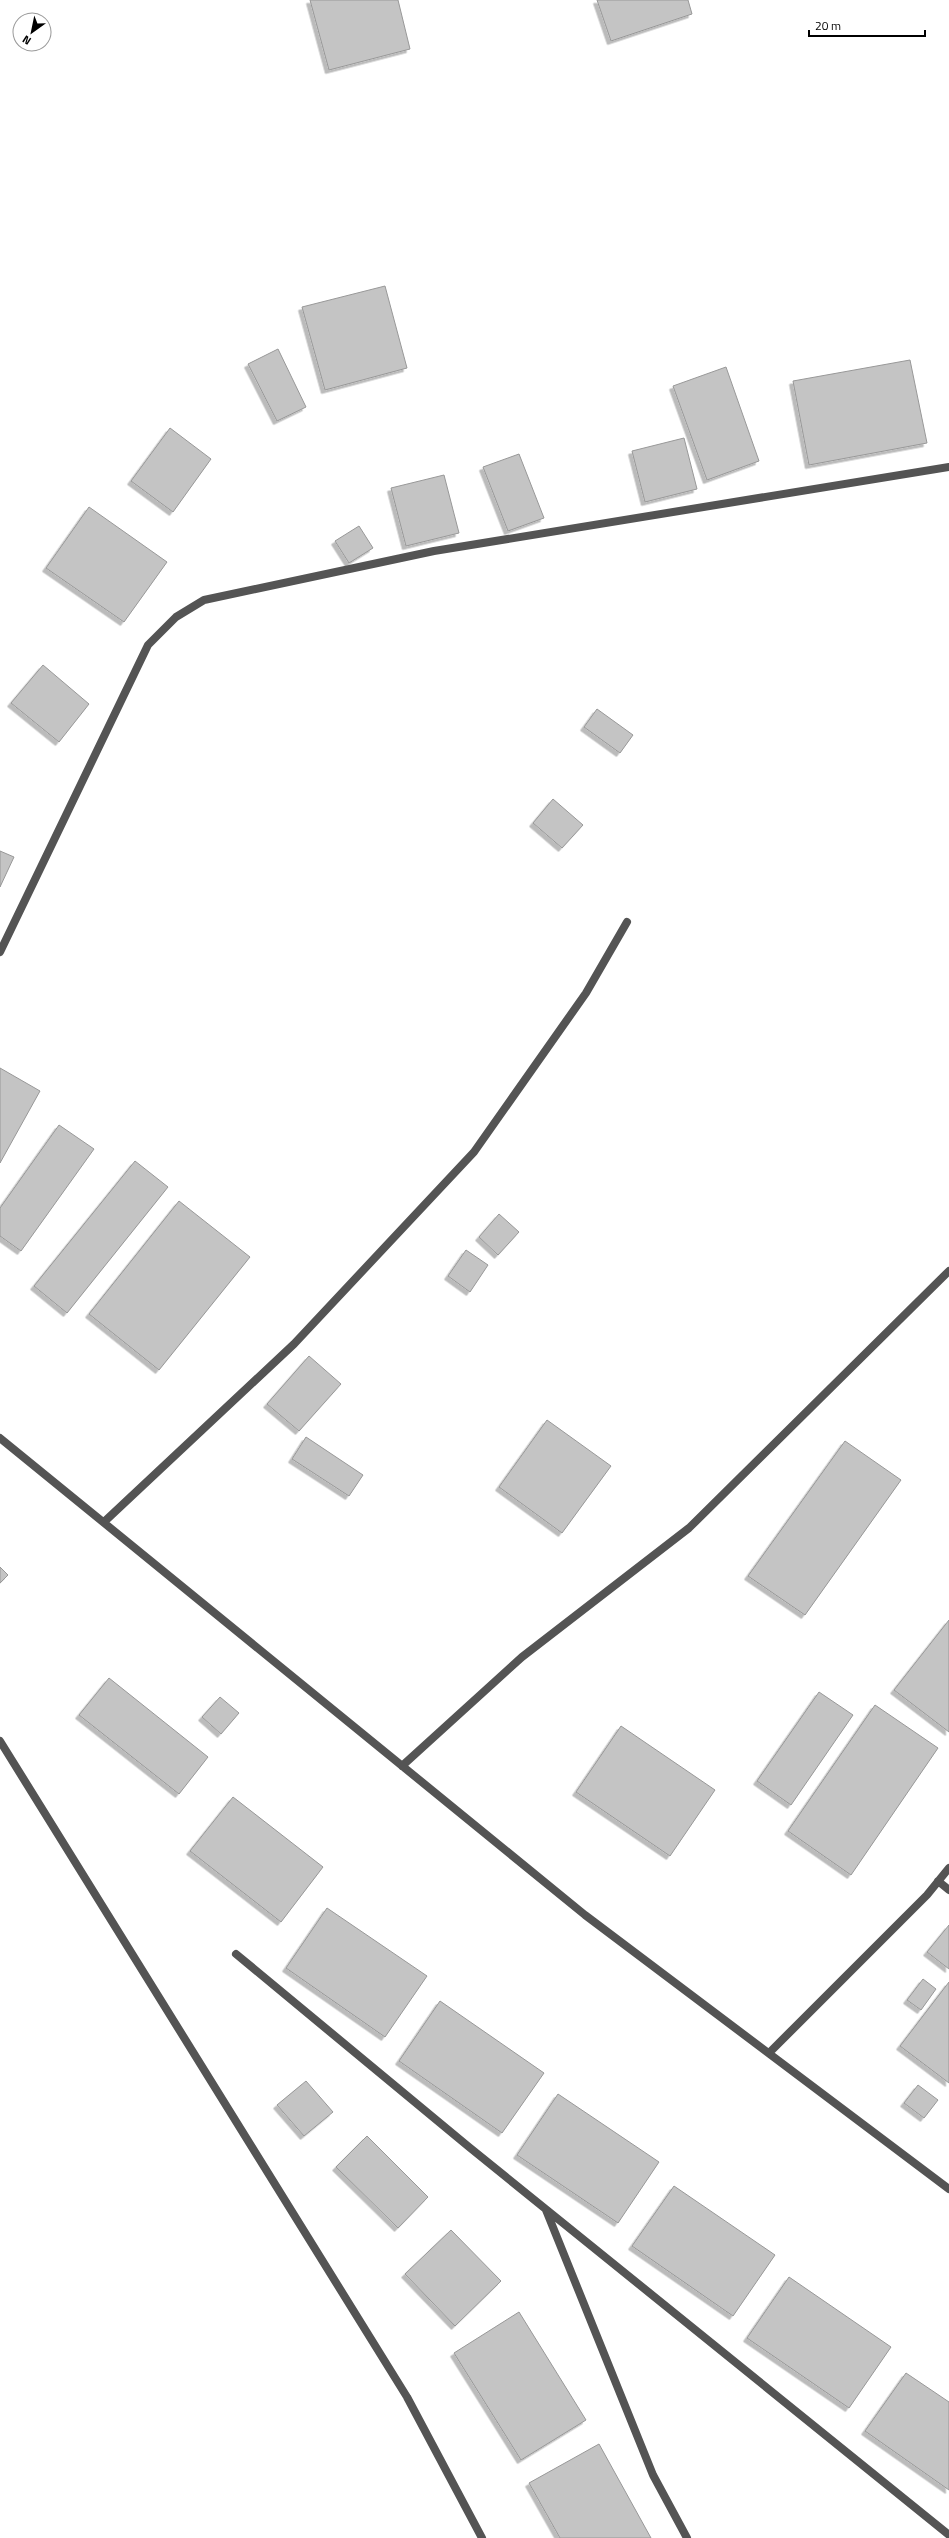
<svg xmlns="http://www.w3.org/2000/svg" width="949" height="2538" viewBox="0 0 949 2538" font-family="'Titillium Web',sans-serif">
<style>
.building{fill:#c4c4c4;stroke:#989898;filter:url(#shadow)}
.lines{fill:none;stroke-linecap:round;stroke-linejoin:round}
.street{stroke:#545454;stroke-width:8}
</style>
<defs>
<filter id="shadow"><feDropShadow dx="-3.5" dy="3.5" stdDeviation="0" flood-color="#0004"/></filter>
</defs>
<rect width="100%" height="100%" fill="#fff"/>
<path class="building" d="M 310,0 L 398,0 L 410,49 L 329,70 Z
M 597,0 L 688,0 L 692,14 L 611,41 Z
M 385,286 L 407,368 L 325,390 L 302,307 Z
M 278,349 L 306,407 L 277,421 L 248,364 Z
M 910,360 L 927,443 L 809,465 L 793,381 Z
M 726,367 L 759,461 L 707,480 L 673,386 Z
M 170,428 L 211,459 L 173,512 L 131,481 Z
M 684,438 L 697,489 L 645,502 L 632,451 Z
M 519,454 L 544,518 L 508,531 L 483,467 Z
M 444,475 L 459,533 L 406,546 L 391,488 Z
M 89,507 L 167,562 L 124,622 L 46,568 Z
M 359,526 L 373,548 L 349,563 L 335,541 Z
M 43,665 L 89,704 L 59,742 L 11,703 Z
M 597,709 L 633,735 L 620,753 L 584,727 Z
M 553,799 L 583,825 L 562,848 L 533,823 Z
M 0,851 L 14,857 L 0,887 Z
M 0,1068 L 40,1091 L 0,1163 Z
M 59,1125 L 94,1149 L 21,1251 L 0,1236 L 0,1208 Z
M 135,1161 L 168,1187 L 67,1313 L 34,1286 Z
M 179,1201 L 250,1257 L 159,1370 L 89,1314 Z
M 499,1214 L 519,1232 L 498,1255 L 479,1237 Z
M 466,1250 L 488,1265 L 470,1292 L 448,1276 Z
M 309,1356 L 341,1384 L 299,1431 L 267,1404 Z
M 547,1420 L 611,1466 L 562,1533 L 499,1487 Z
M 306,1437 L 363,1475 L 349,1496 L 292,1459 Z
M 845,1441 L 901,1480 L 805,1615 L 748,1576 Z
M 0,1567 L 8,1575 L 0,1583 Z
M 949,1620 L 949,1732 L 894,1690 Z
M 109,1678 L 208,1757 L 179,1794 L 79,1715 Z
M 819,1692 L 853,1715 L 791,1805 L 757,1781 Z
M 220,1697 L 239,1713 L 221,1734 L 202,1717 Z
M 875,1705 L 938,1748 L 851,1875 L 788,1831 Z
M 621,1726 L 715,1790 L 670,1856 L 576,1792 Z
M 233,1797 L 323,1867 L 281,1922 L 190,1851 Z
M 327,1908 L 427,1976 L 385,2037 L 286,1968 Z
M 949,1925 L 949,1969 L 927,1952 Z
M 923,1979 L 936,1989 L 921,2010 L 907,2000 Z
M 949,1982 L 949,2083 L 900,2046 Z
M 440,2001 L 544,2073 L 502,2133 L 399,2061 Z
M 306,2081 L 333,2112 L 304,2136 L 277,2105 Z
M 918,2085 L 938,2100 L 924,2118 L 904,2103 Z
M 558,2094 L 659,2162 L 618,2223 L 517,2155 Z
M 367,2136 L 428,2197 L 398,2228 L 336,2167 Z
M 674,2186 L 775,2255 L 733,2316 L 632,2246 Z
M 451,2230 L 501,2281 L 455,2326 L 405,2274 Z
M 789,2277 L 891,2347 L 849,2408 L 747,2338 Z
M 519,2312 L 586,2420 L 521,2460 L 454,2353 Z
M 906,2373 L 949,2402 L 949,2490 L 865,2431 Z
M 599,2444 L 651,2538 L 560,2538 L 529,2483 Z"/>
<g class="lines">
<path class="street" d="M 0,952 L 148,645 L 176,617 L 204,600 L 434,551 L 949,467
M 0,1438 L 585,1915 L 949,2189
M 104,1522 L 294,1344 L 474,1152 L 586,993 L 627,922
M 0,1741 L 407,2397 L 482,2538
M 402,1766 L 522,1657 L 689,1528 L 949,1271
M 938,1881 L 949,1890
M 236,1954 L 469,2147 L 949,2535
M 769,2053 L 927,1895 L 949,1868
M 546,2210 L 653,2475 L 687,2538"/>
</g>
<g transform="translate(32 32) rotate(213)"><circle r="19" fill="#ffffff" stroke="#999999"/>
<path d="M0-3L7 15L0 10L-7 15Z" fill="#000000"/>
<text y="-6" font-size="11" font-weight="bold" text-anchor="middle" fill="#000000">N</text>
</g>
<path d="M809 30v6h116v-6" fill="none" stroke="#000000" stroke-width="2"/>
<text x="815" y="30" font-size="12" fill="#000000" stroke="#ffffff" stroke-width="3" paint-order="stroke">20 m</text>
</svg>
